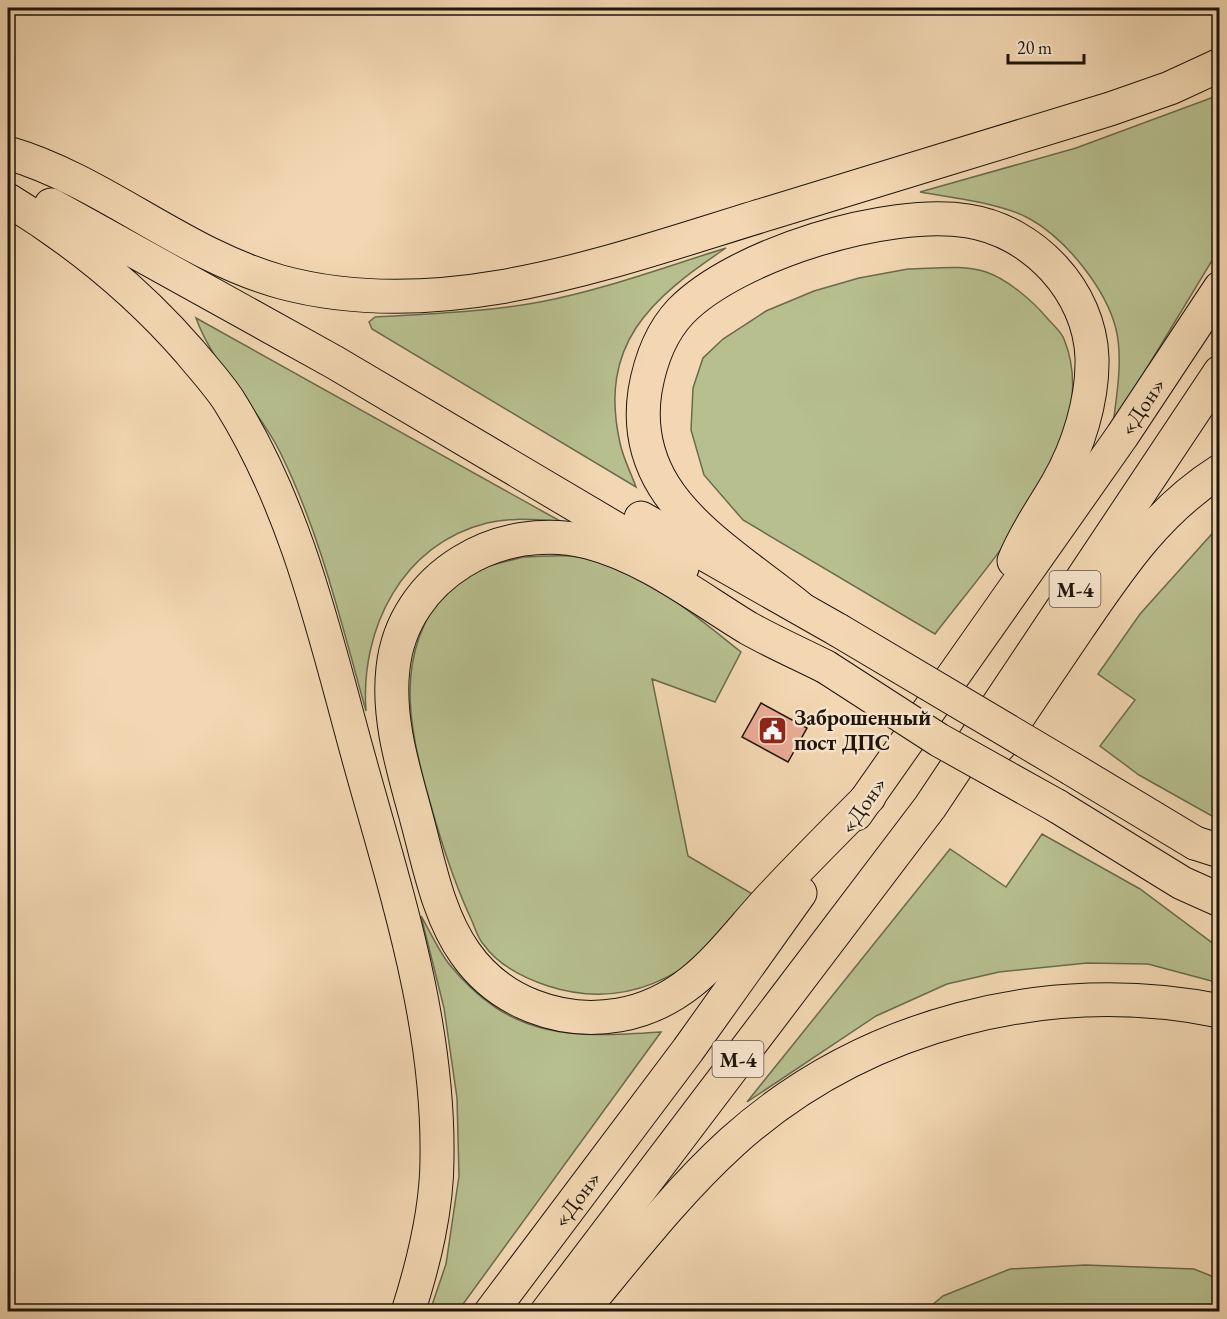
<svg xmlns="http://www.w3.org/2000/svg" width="1227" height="1319" viewBox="0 0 1227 1319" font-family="'EB Garamond',serif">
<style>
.green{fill:#b7bf8f;stroke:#6a6a4d;stroke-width:1.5}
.building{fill:#e9ab95;stroke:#1e140b;stroke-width:1.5}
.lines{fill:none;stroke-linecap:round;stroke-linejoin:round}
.primary-casing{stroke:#1e140b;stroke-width:35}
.highway-casing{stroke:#1e140b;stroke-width:35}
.primary{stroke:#f2d7b2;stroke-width:33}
.highway{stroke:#f2d7b2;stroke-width:33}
.primary-bridge-casing{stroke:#1e140b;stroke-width:35;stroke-linecap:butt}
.primary-bridge{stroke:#f2d7b2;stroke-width:33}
.labels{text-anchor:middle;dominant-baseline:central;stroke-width:5;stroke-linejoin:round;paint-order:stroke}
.shield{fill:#f7e5cd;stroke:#5f5345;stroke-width:1.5}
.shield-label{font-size:21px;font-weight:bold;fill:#1e140b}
.street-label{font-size:22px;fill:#1e140b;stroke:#f7e5cd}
.poi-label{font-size:22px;font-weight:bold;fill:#1e140b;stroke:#f7e5cd;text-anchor:start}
</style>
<rect width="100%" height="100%" fill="#f2d7b2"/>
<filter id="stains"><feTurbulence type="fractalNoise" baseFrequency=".00333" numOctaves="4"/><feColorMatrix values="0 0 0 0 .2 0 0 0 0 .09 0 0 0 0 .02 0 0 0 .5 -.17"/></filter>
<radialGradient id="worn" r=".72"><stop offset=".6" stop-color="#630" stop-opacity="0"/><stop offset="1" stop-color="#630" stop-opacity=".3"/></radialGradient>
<path class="green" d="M 1219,95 L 1219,249 L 1113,424 C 1117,394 1123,358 1116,329 C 1106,289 1066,239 1030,219 C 1002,203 952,198 920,192 L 1076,148 Z
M 726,248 C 650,299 598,344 620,443 C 623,458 631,473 636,487 L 372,329 L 369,322 L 375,317 C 430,314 486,312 540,302 C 603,290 665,267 726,248 Z
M 908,269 C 932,269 963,264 986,272 C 1007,279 1033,301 1047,318 C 1052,324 1061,331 1064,339 C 1105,440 992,559 935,634 L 743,520 L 704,475 L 691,430 L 693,388 L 703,358 L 723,339 L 766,311 L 814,291 L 859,278 Z
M 196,318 L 560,521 C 536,520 510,517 487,523 C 402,544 360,629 366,711 C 341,622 320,532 279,450 C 255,403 214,368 196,318 Z
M 1219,526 L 1219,820 L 1139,775 L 1100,746 L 1135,700 L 1098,674 L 1140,614 Z
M 523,557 C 541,557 561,554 579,557 C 641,568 693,614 741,652 L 715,702 L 652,679 L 688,856 L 754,895 C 739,913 724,934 707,950 C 660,990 607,1005 548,986 C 524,978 499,966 484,945 C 478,939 475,928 472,921 C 457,889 446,857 436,823 C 413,744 386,657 449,588 C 467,568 499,564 523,557 Z
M 1042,834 L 1140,889 L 1219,948 L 1219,983 L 1148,964 L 1087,963 L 999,972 L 947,984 L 876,1016 L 747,1102 L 950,849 L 1006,887 Z
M 421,916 C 430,931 438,950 449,964 C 511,1040 571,1038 661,1032 L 458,1311 L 430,1311 L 446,1264 L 459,1176 L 457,1098 L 444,1008 Z
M 1085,1265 L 1194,1269 L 1219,1279 L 1219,1311 L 925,1311 L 943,1296 L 1010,1269 Z"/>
<path class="building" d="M 761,703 L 807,728 L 788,762 L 742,737 Z"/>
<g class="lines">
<defs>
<path id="primary" d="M 8,200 C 77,242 137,291 190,352 C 203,368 218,384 229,401 C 298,511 325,636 359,759 C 395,889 439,1021 437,1158 C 437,1210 424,1262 408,1312
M 51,205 L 334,362 L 682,568
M 641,518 L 838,630
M 1072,769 L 1195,843
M 1057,806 L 1182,883 L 1220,900"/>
<g id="highway">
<path d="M 8,153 C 104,181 183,255 281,282 C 444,326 615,260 770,213 C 883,178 997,144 1110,109 L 1170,88 L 1220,65"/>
<path d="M 799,607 C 756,572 693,533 664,486 C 646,457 640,424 645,391 C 650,362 660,333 681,311 C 737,254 889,208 968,221 C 1033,231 1090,291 1092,358 C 1093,400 1078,448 1057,484 C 1042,510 1025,533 1014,561"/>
<path d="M 826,667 C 800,654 773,642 748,628 C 697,597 646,557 588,542 C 501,520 403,575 393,668 C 387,720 404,771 417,820 C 429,864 438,915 465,953 C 499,1002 560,1025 619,1015 C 694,1002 727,943 775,893 C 805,861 837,829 869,797"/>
<path d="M 990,754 L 999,746 C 1025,706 1052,667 1079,627 C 1120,567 1157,511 1220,471"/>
<path id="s1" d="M 856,814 L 1122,436 L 1220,288"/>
<path d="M 1195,843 L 1220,851"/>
<path id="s2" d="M 491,1312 L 688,1050 L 800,893"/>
<path d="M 547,1312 L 930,807 L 1220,372"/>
<path d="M 581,1312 C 630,1253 676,1193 732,1142 C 863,1024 1048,976 1220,1011"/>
</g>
</defs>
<use href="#primary" class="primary-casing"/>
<use href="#highway" class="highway-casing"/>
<use href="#primary" class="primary"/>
<use href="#highway" class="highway"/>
<defs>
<path id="primary-bridge" d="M 838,630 L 1072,769
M 826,667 L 939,740 L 1057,806"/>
</defs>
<use href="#primary-bridge" class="primary-bridge-casing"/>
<use href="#primary-bridge" class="primary-bridge"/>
</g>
<defs>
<symbol id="civic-square" viewBox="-11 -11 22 22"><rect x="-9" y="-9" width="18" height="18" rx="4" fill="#8f2418" stroke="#f7e5cd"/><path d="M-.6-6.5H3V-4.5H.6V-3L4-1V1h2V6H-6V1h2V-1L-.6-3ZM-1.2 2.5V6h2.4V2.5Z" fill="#fff"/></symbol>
</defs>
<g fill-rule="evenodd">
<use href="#civic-square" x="756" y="714" width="33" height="33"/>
</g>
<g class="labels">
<g class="shield">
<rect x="1049.5" y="571" width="51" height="36" rx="4.5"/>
<rect x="712.5" y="1041" width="51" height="36" rx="4.5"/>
</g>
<g class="shield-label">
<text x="1075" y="589">М-4</text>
<text x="738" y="1059">М-4</text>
</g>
<g class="street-label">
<text stroke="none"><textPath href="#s1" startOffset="498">«Дон»</textPath></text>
<text transform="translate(863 805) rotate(-55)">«Дон»</text>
<text stroke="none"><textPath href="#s2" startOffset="142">«Дон»</textPath></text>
</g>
<g class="poi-label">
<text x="794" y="717">Заброшенный<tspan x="794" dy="25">пост ДПС</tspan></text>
</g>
</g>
<rect width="1227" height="1319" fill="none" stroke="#f2d7b2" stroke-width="30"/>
<rect x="9" y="9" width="1209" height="1301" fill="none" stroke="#1e140b" stroke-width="3"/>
<rect x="15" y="15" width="1197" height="1289" fill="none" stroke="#1e140b" stroke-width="1.5"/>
<path d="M1008 54v9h76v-9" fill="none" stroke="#1e140b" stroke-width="3"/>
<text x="1017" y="54" font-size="18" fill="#1e140b" stroke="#f7e5cd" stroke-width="4.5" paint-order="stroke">20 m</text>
<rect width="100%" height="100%" filter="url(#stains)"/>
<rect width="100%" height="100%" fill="url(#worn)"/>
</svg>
